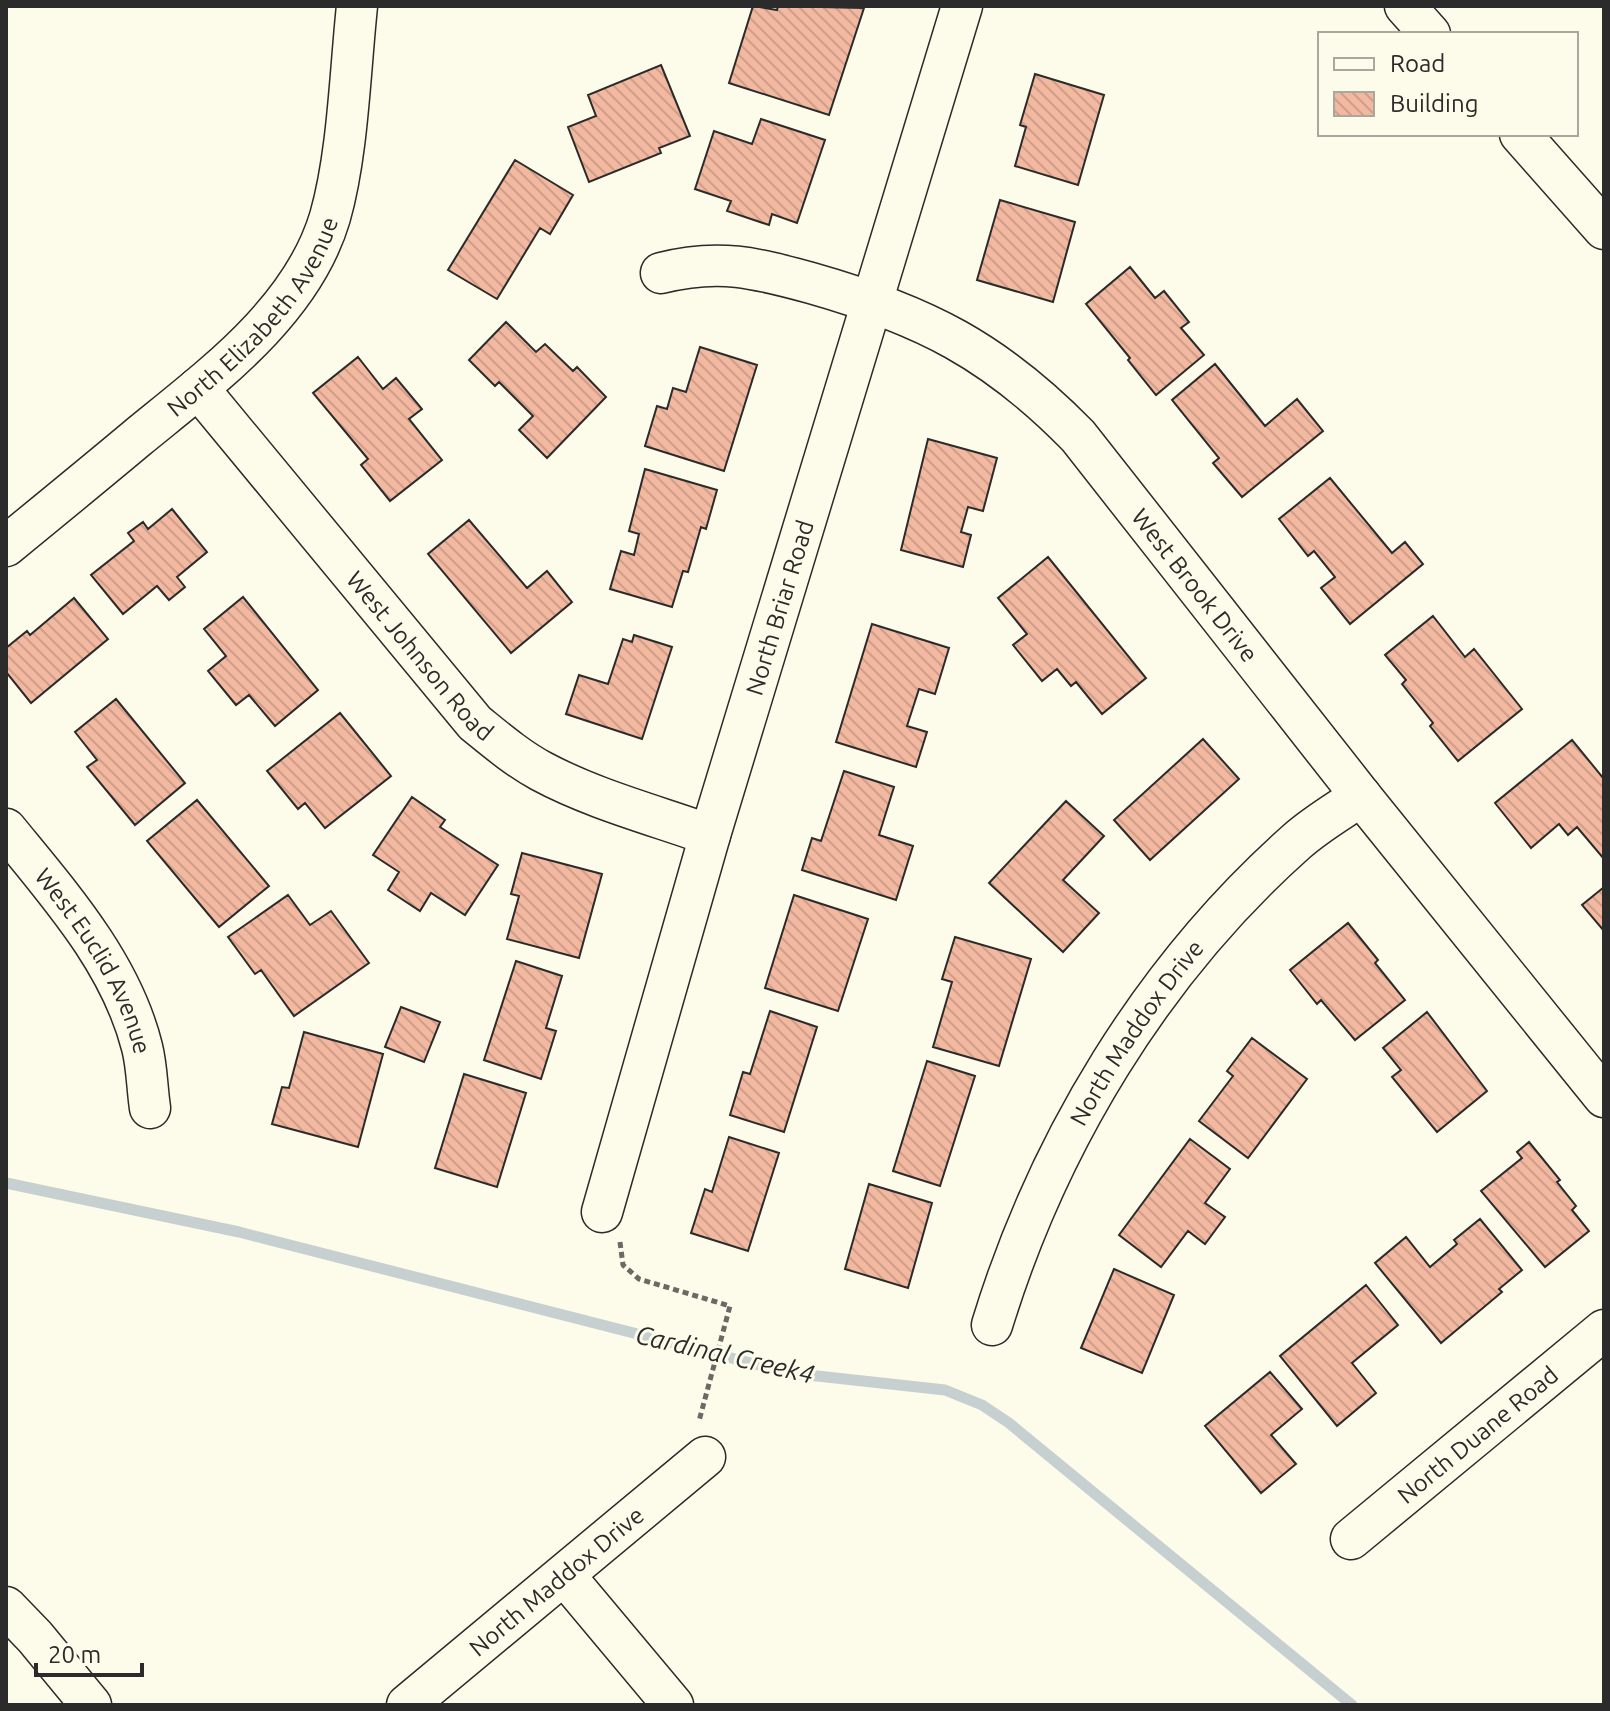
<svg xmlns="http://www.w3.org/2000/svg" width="1610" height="1711" viewBox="0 0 1610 1711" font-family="Ubuntu,sans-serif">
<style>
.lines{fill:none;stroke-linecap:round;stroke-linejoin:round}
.stream{stroke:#c7d0d0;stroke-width:11}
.building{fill:url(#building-back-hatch);stroke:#2b2b2b;stroke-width:2}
.minor-casing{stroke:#2b2b2b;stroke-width:43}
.path{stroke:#6a6964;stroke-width:5;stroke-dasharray:6 4;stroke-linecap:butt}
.minor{stroke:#fdfbea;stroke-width:40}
.labels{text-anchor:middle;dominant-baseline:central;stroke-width:6;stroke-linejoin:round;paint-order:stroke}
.street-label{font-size:24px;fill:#2b2b2b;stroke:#fdfbea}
.water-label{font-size:26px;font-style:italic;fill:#2b2b2b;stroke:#fdfbea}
</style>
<defs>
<pattern id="building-back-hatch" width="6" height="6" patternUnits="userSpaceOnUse" patternTransform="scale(2)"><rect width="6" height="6" fill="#f2b8a0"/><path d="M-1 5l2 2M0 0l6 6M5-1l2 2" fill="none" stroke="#d09e8a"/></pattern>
</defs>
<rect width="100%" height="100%" fill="#fdfbea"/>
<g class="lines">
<path class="stream" d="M 6,1183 L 239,1232 L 790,1373 L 945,1390 L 982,1405 L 1009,1423 L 1352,1705"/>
</g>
<path class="building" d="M 753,6 L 777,10 L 778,6 L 864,8 L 829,115 L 729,83 Z
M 661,65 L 690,136 L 659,148 L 661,153 L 589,182 L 568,127 L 596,116 L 588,95 Z
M 1035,74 L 1104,95 L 1078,185 L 1015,166 L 1026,127 L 1020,125 Z
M 761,119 L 825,140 L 797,223 L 772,214 L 769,225 L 727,211 L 731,201 L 695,189 L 714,131 L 752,144 Z
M 515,160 L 573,195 L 550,234 L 540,228 L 497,299 L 448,270 Z
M 1000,200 L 1075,222 L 1053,302 L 977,280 Z
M 1130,267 L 1155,298 L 1164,291 L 1189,322 L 1181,328 L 1204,355 L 1156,395 L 1128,360 L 1130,358 L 1086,304 Z
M 506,322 L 536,352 L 545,344 L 573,371 L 577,367 L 606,397 L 547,458 L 519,430 L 533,416 L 499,382 L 495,386 L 469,360 Z
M 700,347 L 757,365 L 724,471 L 645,446 L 657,406 L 667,409 L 673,388 L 686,392 Z
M 358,357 L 383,389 L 396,378 L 422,409 L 409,419 L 442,460 L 390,501 L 361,465 L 368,459 L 313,393 Z
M 1215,364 L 1265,426 L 1297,399 L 1323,431 L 1242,497 L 1213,463 L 1219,458 L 1172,400 Z
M 928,439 L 997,458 L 983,511 L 968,507 L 961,532 L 971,535 L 963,567 L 901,550 Z
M 645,469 L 717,490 L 706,529 L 701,527 L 688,572 L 683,571 L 672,607 L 610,589 L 621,551 L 634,555 L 639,534 L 629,531 Z
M 1330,478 L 1392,553 L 1405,542 L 1423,564 L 1350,624 L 1321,588 L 1335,577 L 1314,551 L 1308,556 L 1279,519 Z
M 172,509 L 207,552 L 177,577 L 185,587 L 169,600 L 157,586 L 123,614 L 91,575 L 134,541 L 128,533 L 143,522 L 148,529 Z
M 469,520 L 527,588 L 547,571 L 572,602 L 511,653 L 428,554 Z
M 1048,557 L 1146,678 L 1102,714 L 1076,682 L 1071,686 L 1057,669 L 1042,681 L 1013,645 L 1027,634 L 998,598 Z
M 243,597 L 318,690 L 275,726 L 249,695 L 236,705 L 208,671 L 226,656 L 204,629 Z
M 74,598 L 108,639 L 31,703 L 6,672 L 6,648 L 27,631 L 30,635 Z
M 1433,616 L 1465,657 L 1474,649 L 1522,709 L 1458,761 L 1430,726 L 1433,723 L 1402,684 L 1406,680 L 1385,655 Z
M 872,624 L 949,648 L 935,694 L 919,689 L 907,726 L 927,732 L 916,767 L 836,742 Z
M 634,635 L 672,647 L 642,739 L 566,714 L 579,675 L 608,684 L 623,639 L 632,642 Z
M 116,699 L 185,783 L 135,825 L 87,767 L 97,760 L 75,732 Z
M 340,713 L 391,776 L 325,828 L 305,803 L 298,809 L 267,771 Z
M 1203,739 L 1239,779 L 1150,860 L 1114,820 Z
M 1572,740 L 1604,779 L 1604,859 L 1577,827 L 1568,835 L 1559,824 L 1531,848 L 1495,803 Z
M 844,771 L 894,787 L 879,835 L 913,846 L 896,900 L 802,870 L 812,838 L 821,841 Z
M 412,797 L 445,820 L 440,827 L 498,865 L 465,915 L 431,893 L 420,911 L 388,890 L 399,872 L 373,855 Z
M 197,800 L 269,886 L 219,927 L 147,841 Z
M 1066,801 L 1104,836 L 1063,880 L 1099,913 L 1063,952 L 989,883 Z
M 522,853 L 602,874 L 579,958 L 507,939 L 519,896 L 511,894 Z
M 1604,887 L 1604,931 L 1582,905 Z
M 288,895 L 310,925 L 331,911 L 369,963 L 294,1016 L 261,970 L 255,974 L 228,937 Z
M 794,895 L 868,919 L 838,1011 L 765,988 Z
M 1348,923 L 1378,960 L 1375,963 L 1405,1000 L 1355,1040 L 1321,1000 L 1317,1004 L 1290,970 Z
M 955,937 L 1031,959 L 999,1066 L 933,1047 L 952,982 L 942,979 Z
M 516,961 L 562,976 L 546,1028 L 556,1031 L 541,1079 L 484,1060 Z
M 401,1007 L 440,1022 L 424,1062 L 385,1047 Z
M 770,1011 L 817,1027 L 784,1132 L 730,1115 L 743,1072 L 750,1074 Z
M 1427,1012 L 1487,1091 L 1437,1132 L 1392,1077 L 1401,1070 L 1383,1048 Z
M 304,1032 L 383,1054 L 358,1147 L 272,1124 L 282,1087 L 289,1088 Z
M 1252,1038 L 1307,1079 L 1248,1158 L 1199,1121 L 1233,1076 L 1227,1071 Z
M 927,1061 L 975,1076 L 940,1186 L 893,1171 Z
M 464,1074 L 526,1093 L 497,1187 L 435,1168 Z
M 729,1137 L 779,1153 L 748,1251 L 691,1233 L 705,1189 L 712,1192 Z
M 1190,1139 L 1230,1169 L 1205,1203 L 1225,1217 L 1205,1244 L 1188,1231 L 1161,1267 L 1119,1235 Z
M 1529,1142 L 1560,1180 L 1557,1182 L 1576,1206 L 1572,1210 L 1589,1231 L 1545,1267 L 1481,1191 L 1522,1158 L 1517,1152 Z
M 869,1184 L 932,1203 L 908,1288 L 845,1269 Z
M 1480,1219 L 1522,1270 L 1499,1289 L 1502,1292 L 1441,1343 L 1375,1263 L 1406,1237 L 1430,1267 L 1457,1244 L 1454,1240 Z
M 1114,1269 L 1174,1295 L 1142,1373 L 1081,1348 Z
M 1366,1285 L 1398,1325 L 1352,1363 L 1376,1393 L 1337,1426 L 1280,1356 Z
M 1270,1372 L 1302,1409 L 1271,1435 L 1296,1464 L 1261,1493 L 1205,1426 Z"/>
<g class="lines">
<defs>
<g id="minor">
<path d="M 1405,6 L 1430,34"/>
<path d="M 1520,134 L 1604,229"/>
<path id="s1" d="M 661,273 C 719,258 756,268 811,283 C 924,315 995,351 1078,436 L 1361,796 L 1604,1097"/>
<path id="s2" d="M 198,388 L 475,723 C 496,740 517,758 541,771 C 593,799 654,815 710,835"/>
<path id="s3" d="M 6,546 C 50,510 94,474 137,438 C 210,378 302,312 330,217 C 348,154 350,72 357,6"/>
<path id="s4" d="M 6,829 C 59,894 121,963 142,1047 C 147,1066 147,1088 150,1108"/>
<path id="s5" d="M 602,1212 L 710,835 L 962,6"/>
<path id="s6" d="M 992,1325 C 1048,1142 1152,970 1296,842 C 1316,824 1339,811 1361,796"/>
<path id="s7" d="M 1351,1539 L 1604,1330"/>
<path d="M 565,1576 L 673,1705"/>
<path d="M 6,1607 L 35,1637 L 91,1705"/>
<path id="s8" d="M 407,1705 L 705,1457"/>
</g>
</defs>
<use href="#minor" class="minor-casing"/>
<path class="path" d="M 620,1242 L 623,1265 L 639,1279 L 730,1306 L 699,1421"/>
<use href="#minor" class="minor"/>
</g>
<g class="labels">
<g class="street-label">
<text stroke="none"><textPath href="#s3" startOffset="340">North Elizabeth Avenue</textPath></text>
<text stroke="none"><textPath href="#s1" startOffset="654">West Brook Drive</textPath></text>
<text stroke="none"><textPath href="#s5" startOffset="630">North Briar Road</textPath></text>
<text stroke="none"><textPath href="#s2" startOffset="348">West Johnson Road</textPath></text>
<text stroke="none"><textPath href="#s4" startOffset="160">West Euclid Avenue</textPath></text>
<text stroke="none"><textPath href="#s6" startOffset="328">North Maddox Drive</textPath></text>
<text stroke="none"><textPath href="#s7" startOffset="164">North Duane Road</textPath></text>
<text stroke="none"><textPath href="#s8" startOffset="194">North Maddox Drive</textPath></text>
</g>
<g class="water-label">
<text transform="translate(725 1354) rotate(13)">Cardinal Creek4</text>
</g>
</g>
<rect width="1610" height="1711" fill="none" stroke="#2b2b2b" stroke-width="16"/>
<rect x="1318" y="32" width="260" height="104" fill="#fdfbea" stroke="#a9a89e" stroke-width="2"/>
<rect x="1334" y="58" width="40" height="12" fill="#fdfbea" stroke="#a9a89e" stroke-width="2"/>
<text x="1390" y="72" font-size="24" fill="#2b2b2b">Road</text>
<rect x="1334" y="92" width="40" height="24" fill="url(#building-back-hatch)" stroke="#a9a89e" stroke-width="2"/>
<text x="1390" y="112" font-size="24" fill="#2b2b2b">Building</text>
<path d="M36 1663v12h106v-12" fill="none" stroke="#2b2b2b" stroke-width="4"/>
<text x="48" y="1663" font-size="24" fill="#2b2b2b" stroke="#fdfbea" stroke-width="6" paint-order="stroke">20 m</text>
</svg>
